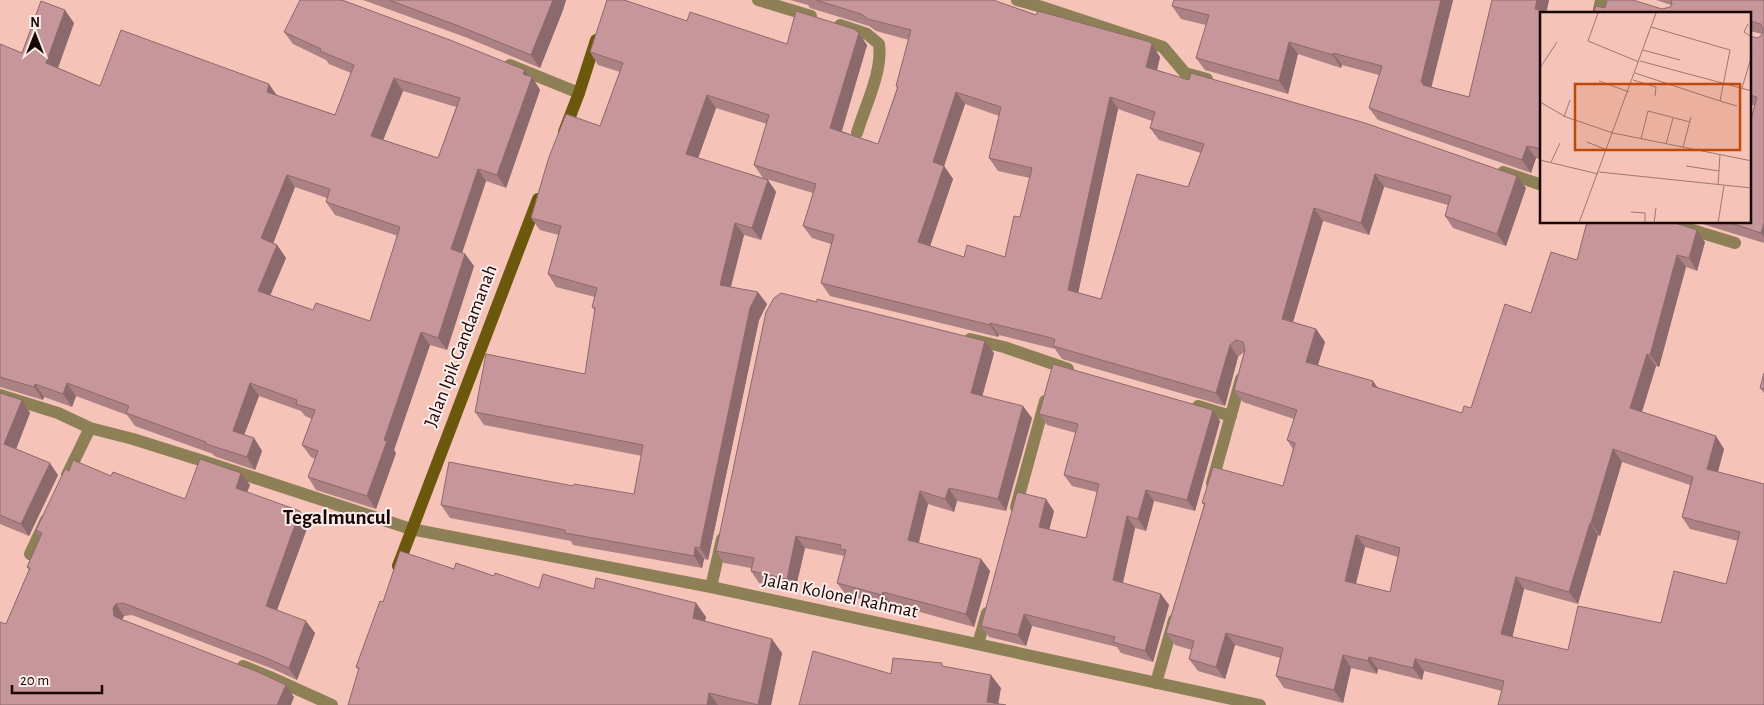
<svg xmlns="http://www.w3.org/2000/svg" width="1764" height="705" viewBox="0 0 1764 705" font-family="'Alegreya Sans',sans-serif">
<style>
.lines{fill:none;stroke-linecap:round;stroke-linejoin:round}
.street{stroke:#8d8056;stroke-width:12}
.secondary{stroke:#6c580d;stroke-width:12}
.wall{fill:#ab8184;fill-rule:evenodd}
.shaded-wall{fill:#8b696c}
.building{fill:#c7969a;stroke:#8b696c;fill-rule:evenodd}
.labels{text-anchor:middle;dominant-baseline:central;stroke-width:4;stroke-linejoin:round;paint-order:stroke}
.street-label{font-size:19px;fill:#170705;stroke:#fdedea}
.quarter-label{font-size:21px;font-weight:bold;fill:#170705;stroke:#fdedea}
.inset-road{fill:none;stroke:#9c7870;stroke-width:1}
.view{fill:#be490b;fill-opacity:0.15;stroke:#be490b;stroke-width:2.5}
.inset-edge{fill:none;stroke:#170705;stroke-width:2.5}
</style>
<rect width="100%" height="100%" fill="#f5c3b8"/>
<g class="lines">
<path class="street" d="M 758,0 L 811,16
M 1017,0 L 1042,7 L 1163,47 L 1185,73 L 1207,79
M 1598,14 L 1601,0
M 840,25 L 867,34 L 879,44 C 883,71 865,106 857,133
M 510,65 L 579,93
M 1503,172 L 1542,185
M 1666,222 L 1735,243
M 970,339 L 1004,347 L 1068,369
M 0,395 L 58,413 L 90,428 L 133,439 L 200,460 L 411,529 L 711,587 L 1260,705
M 1198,406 L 1231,416
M 67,475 L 90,428
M 1212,483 L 1241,379
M 1016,507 L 1045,401
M 30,554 L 46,520
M 711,587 L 722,539
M 978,644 L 987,613
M 243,666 L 270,677 L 332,705
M 1156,683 L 1174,620"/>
<path class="secondary" d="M 564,132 L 579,93 L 596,40
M 398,566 L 538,199"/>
</g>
<path class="wall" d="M 363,0 L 566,0 L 563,10 L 540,68 L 465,37 Z
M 790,0 L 995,0 L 994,1 L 1036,15 L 1160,57 L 1157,70 L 1526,188 L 1506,246 L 1453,228 L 1445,216 L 1448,205 L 1384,187 L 1369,235 L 1323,221 L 1293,322 L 1316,329 L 1325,342 L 1318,365 L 1378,388 L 1462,413 L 1471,408 L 1531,313 L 1577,260 L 1705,242 L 1697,271 L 1686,267 L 1659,367 L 1656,366 L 1642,412 L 1724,449 L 1718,472 L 1764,484 L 1764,705 L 1502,691 L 1424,671 L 1422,680 L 1378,669 L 1377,674 L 1351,668 L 1343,703 L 1284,688 L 1276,676 L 1280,658 L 1235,645 L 1225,679 L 1198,671 L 1189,659 L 1192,650 L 1175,645 L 1166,633 L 1204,505 L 1202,503 L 1283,486 L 1293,449 L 1287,440 L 1294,419 L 1243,402 L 1234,390 L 1244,352 L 1238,357 L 1225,406 L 1062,359 L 1055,349 L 999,335 L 998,337 L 830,296 L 821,283 L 831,244 L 812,238 L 803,226 L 813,193 L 763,178 L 754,165 L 767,124 L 716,108 L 698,158 L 768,180 L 776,192 L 761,240 L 744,235 L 731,287 L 767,304 L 759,320 L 708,560 L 704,559 L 702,568 L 573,545 L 571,541 L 450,518 L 441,505 L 573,486 L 634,494 L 642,456 L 484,425 L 475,412 L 585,374 L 595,311 L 592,307 L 595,297 L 556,287 L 548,274 L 559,235 L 540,230 L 531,218 L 600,126 L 620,72 L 598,65 L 590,52 L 687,21 L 787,44 L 867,45 L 842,131 L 878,144 L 897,88 L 896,86 L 909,40 L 876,31 L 869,26 L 810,8 L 808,5 ZM 965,104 L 999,116 L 989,158 L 998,171 L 1030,178 L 1020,217 L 1005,257 L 964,257 L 930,246 L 953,179 L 944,166 ZM 1118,109 L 1152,121 L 1150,128 L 1159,140 L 1201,153 L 1188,187 L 1101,299 L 1078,293 ZM 1622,462 L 1690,485 L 1682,517 L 1690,529 L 1738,541 L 1726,584 L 1661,623 L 1568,650 L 1512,637 L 1524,589 L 1578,604 L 1598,535 L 1600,536 ZM 1365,547 L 1398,557 L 1390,592 L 1356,584 Z
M 1174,0 L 1453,0 L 1431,87 L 1469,97 L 1492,0 L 1549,0 L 1546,12 L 1554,14 L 1542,14 L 1542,160 L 1536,158 L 1531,173 L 1378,120 L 1369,108 L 1379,75 L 1342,65 L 1341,68 L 1298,54 L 1288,94 L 1205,70 L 1196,58 L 1206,25 L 1181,19 L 1172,6 Z
M 1656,0 L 1764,0 L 1764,243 L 1696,222 L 1750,222 L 1755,106 L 1750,104 L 1750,36 L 1757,38 L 1761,36 L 1762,34 L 1750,31 L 1750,14 L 1605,8 L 1662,9 L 1670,7 L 1671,5 Z
M 74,23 L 58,68 L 100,86 L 278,96 L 335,115 L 351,73 L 329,64 L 326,60 L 293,44 L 284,32 L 528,76 L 532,77 L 540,90 L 506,188 L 486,181 L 462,253 L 465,254 L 474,266 L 447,350 L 430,345 L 394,450 L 396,453 L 376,509 L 316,490 L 308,477 L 315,459 L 311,457 L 302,445 L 312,419 L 305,416 L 301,411 L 259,396 L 244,435 L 254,438 L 262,451 L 255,470 L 214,456 L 213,454 L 135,426 L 127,415 L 76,396 L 72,407 L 44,397 L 43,400 L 0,387 L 0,44 L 22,53 ZM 403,91 L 456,107 L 438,158 L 383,140 ZM 295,187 L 327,198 L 326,202 L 335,215 L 398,236 L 370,321 L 313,310 L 270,295 L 286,258 L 277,245 L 273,244 Z
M 994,353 L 982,396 L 1032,418 L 1006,511 L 957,501 L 954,512 L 928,504 L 919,543 L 981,559 L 990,571 L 974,627 L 891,604 L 891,607 L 846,595 L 837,583 L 844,556 L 805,548 L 795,591 L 759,583 L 751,571 L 751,568 L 724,563 L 716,551 Z
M 1764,373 L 1764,393 L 1760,388 Z
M 0,393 L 30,413 L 16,449 L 58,475 L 29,536 L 0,524 Z
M 1213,410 L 1220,421 L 1195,511 L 1154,501 L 1146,531 L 1135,528 L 1123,583 L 1169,605 L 1153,662 L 1121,653 L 1117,647 L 1032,626 L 1026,646 L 989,637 L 981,626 L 1054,511 L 1049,530 L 1086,538 L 1097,492 L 1072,486 L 1064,475 L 1076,433 L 1047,425 L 1039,414 Z
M 69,471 L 111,476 L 185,499 L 250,485 L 247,492 L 309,523 L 277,610 L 315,633 L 297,680 L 273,669 L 132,615 L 124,616 L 122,620 L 294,697 L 6,624 L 29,570 L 27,567 L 40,536 L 36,530 Z
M 454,569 L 494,576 L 539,588 L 594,589 L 696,603 L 706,617 L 705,621 L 782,653 L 771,705 L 348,705 L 359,671 L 356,667 L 383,602 Z"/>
<path class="shaded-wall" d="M 553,0 L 566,0 L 563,10 L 540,68 L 531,55 Z
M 1441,0 L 1453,0 L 1430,93 L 1432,95 L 1421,82 Z
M 1537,0 L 1549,0 L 1546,14 L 1535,9 Z
M 65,10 L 74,23 L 55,76 L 46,63 Z
M 859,33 L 867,45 L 839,140 L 830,128 Z
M 1289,42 L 1298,54 L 1288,94 L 1279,81 Z
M 1152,44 L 1160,57 L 1155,79 L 1146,67 Z
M 1333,53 L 1342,65 L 1341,68 L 1333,55 Z
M 525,70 L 531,79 L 532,77 L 540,90 L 506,188 L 497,175 Z
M 394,78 L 403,91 L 380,148 L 371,136 Z
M 269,84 L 278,97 L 267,92 Z
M 956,92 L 965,104 L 944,166 L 953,179 L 927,255 L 918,242 L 933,162 Z
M 707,95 L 716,108 L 695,167 L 686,154 Z
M 1110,97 L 1118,109 L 1076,303 L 1068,290 Z
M 1527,146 L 1536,158 L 1531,173 L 1522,160 Z
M 478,169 L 486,181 L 459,262 L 451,249 Z
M 1375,174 L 1384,187 L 1369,235 L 1361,223 Z
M 287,175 L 295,187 L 270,251 L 261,238 Z
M 1517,176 L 1526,188 L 1506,246 L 1497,234 Z
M 768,180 L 776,192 L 761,240 L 752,228 Z
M 1314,208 L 1323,221 L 1290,332 L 1282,319 Z
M 735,223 L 744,235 L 728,297 L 720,285 Z
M 1764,223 L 1764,237 L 1761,233 Z
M 1697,230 L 1705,242 L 1697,271 L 1689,258 Z
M 277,245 L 286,258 L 267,303 L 258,291 Z
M 465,254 L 474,266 L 447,350 L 438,338 Z
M 1677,255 L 1686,267 L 1659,367 L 1650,355 Z
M 758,292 L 767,304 L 759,320 L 708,560 L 700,548 L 750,308 Z
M 990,323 L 999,335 L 998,337 L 990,325 Z
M 1316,329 L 1325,342 L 1315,374 L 1306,362 Z
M 421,332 L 430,345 L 394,450 L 396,453 L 376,509 L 367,496 L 384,440 Z
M 985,341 L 994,353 L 980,405 L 971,393 Z
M 1230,345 L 1238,357 L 1225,406 L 1216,393 Z
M 1647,354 L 1656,366 L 1639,421 L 1630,408 Z
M 1373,381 L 1382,394 L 1372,386 Z
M 67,383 L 76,396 L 72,407 L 63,394 Z
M 250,383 L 259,396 L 241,443 L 233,431 Z
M 35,384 L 44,397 L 43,400 L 34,387 Z
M 22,400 L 30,413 L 13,457 L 4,444 Z
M 1023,406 L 1032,418 L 1006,511 L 998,499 Z
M 1213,410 L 1220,421 L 1195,511 L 1187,500 Z
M 1716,436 L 1724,449 L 1715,482 L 1707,469 Z
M 254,438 L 262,451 L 255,470 L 247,457 Z
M 1613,449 L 1622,462 L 1600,536 L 1591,523 Z
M 50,463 L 58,475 L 29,536 L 21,524 Z
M 241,473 L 250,485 L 244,500 L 236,488 Z
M 949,488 L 957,501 L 954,512 L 945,499 Z
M 1146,490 L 1154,501 L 1146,531 L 1138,519 Z
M 920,491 L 928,504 L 916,552 L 908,540 Z
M 1046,499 L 1054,511 L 1047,538 L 1039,527 Z
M 300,511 L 309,523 L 274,618 L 266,606 Z
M 1127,516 L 1135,528 L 1121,591 L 1113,580 Z
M 1590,523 L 1598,535 L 1578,604 L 1569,592 Z
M 1356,535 L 1365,547 L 1353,594 L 1345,581 Z
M 796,536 L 805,548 L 795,591 L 787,579 Z
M 695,547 L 704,559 L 702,568 L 694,556 Z
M 981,559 L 990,571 L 974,627 L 966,614 Z
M 1516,577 L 1524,589 L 1510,647 L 1501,634 Z
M 883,592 L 891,604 L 891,607 L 882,595 Z
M 1161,594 L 1169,605 L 1153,662 L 1145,651 Z
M 696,603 L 706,617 L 702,632 L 693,618 Z
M 116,604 L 124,616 L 121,621 L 114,616 L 113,608 Z
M 1024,614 L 1032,626 L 1026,646 L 1018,635 Z
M 306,621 L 315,633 L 297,680 L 289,668 Z
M 1226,633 L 1235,645 L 1225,679 L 1216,667 Z
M 772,639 L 782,653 L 771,705 L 758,705 Z
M 1343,655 L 1351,668 L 1343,703 L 1334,690 Z
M 1369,657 L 1378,669 L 1377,674 L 1368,661 Z
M 1415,659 L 1424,671 L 1422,680 L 1413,668 Z
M 991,675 L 1001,688 L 998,705 L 987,702 Z
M 286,685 L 294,697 L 291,705 L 277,705 Z
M 709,693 L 718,705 L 707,705 Z"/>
<path class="building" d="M 300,0 L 342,0 L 450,40 L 525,70 L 523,74 L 532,77 L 497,175 L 478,169 L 451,249 L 465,254 L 438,338 L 421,332 L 384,440 L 387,441 L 367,496 L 308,477 L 318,451 L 302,445 L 315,410 L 296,404 L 297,400 L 250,383 L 233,431 L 254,438 L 247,457 L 206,444 L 206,442 L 126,413 L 129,406 L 67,383 L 63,394 L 35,384 L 34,387 L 0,377 L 0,44 L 22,53 L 41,1 L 65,10 L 46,63 L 100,86 L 121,30 L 269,84 L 267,92 L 335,115 L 354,65 L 320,51 L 321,49 L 284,32 ZM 394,78 L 460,98 L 438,158 L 371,136 ZM 287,175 L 330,189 L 326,202 L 400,227 L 370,321 L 316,303 L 313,310 L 258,291 L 277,245 L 261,238 Z
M 389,0 L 553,0 L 531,55 L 456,25 Z
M 607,0 L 624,0 L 687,21 L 690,12 L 787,44 L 796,11 L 854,29 L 859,33 L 830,128 L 878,144 L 898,87 L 896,86 L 911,30 L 868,19 L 861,14 L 816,0 L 993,0 L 1036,15 L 1038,11 L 1150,42 L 1152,44 L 1146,67 L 1189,80 L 1191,73 L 1275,97 L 1365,123 L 1517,176 L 1497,234 L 1445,216 L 1451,196 L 1375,174 L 1361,223 L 1314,208 L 1282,319 L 1316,329 L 1306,362 L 1373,381 L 1372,386 L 1462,413 L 1464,406 L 1471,408 L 1505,304 L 1531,313 L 1551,252 L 1577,260 L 1587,222 L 1672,222 L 1697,230 L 1689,258 L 1677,255 L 1650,355 L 1647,354 L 1630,408 L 1716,436 L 1707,469 L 1764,484 L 1764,705 L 1498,705 L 1504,681 L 1415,659 L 1413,668 L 1369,657 L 1368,661 L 1343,655 L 1334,690 L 1276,676 L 1283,648 L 1226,633 L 1216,667 L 1189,659 L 1194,641 L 1166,633 L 1205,503 L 1202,503 L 1213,467 L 1283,486 L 1295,443 L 1287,440 L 1297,410 L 1234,390 L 1245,350 L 1243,342 L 1236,340 L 1230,345 L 1216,393 L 1053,346 L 1055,340 L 1052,338 L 990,323 L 990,325 L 821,283 L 834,235 L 803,226 L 816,184 L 754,165 L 769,115 L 707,95 L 686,154 L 768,180 L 752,228 L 735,223 L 720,285 L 758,292 L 750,308 L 700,548 L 695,547 L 694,556 L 565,533 L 565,530 L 441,505 L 449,462 L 573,486 L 574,484 L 634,494 L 643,445 L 475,412 L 486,354 L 585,374 L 595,308 L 592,307 L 597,288 L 548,274 L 561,226 L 531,218 L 549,157 L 566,114 L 600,126 L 623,63 L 590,52 ZM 956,92 L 1001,107 L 989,158 L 1032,168 L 1020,217 L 1014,216 L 1005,257 L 967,245 L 964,257 L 918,242 L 944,166 L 933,162 ZM 1110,97 L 1155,112 L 1150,128 L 1204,144 L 1188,187 L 1137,174 L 1101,299 L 1068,290 ZM 1613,449 L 1693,477 L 1682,517 L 1740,532 L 1726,584 L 1674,571 L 1661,623 L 1578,606 L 1568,650 L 1501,634 L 1516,577 L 1569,592 L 1590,523 L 1591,523 ZM 1356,535 L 1400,548 L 1390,592 L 1345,581 Z
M 1174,0 L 1441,0 L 1421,82 L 1423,83 L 1423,85 L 1469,97 L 1492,0 L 1537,0 L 1535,9 L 1554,14 L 1542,14 L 1542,149 L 1527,146 L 1522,160 L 1369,108 L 1382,66 L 1333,53 L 1333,55 L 1289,42 L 1279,81 L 1196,58 L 1209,15 L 1172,6 Z
M 1607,0 L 1633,0 L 1662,9 L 1670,7 L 1672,4 L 1671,0 L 1764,0 L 1764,223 L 1761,233 L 1728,222 L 1750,222 L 1750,123 L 1757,97 L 1750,95 L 1750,36 L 1757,38 L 1761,36 L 1763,31 L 1761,24 L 1750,21 L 1750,14 L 1593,14 L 1596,6 L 1605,8 Z
M 781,293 L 817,302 L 817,299 L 985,341 L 971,393 L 1023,406 L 998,499 L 949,488 L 945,499 L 920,491 L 908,540 L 981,559 L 966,614 L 883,592 L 882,595 L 837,583 L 846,550 L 840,549 L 841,545 L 796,536 L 787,579 L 751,571 L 754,558 L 716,551 L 766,312 L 774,298 Z
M 1053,364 L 1213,410 L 1187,500 L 1146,490 L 1138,519 L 1127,516 L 1113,580 L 1161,594 L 1145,651 L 1113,642 L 1115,637 L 1024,614 L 1018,635 L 981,626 L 1017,492 L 1046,499 L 1039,527 L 1086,538 L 1099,484 L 1064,475 L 1078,424 L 1039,414 Z
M 1764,373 L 1764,389 L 1760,388 Z
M 0,393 L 22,400 L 4,444 L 50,463 L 21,524 L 0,515 Z
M 200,459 L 241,473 L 236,488 L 300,511 L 266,606 L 306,621 L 289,668 L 264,657 L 123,603 L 116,604 L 113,608 L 114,616 L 118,618 L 258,672 L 286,685 L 277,705 L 0,705 L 0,622 L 6,624 L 30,568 L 27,567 L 42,533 L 36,530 L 65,469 L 69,471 L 73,460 L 111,476 L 113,472 L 185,499 Z
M 400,551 L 454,569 L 456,563 L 494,576 L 495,573 L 539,588 L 543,574 L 594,589 L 596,578 L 696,603 L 693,618 L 772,639 L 758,705 L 709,693 L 707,705 L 348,705 L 359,668 L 356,667 L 380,601 L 383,602 Z
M 813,651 L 891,674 L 893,658 L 942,663 L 942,666 L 991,675 L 987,702 L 1006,705 L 799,705 Z"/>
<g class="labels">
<g class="street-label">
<text transform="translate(461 346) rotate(-69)">Jalan Ipik Gandamanah</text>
<text transform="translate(840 596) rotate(12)">Jalan Kolonel Rahmat</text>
</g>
<g class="quarter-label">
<text x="337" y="517">Tegalmuncul</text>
</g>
</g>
<g transform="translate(1540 12)">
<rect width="211" height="211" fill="#f5c3b8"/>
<path class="inset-road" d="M 58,1 L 48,29 L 99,50M 208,12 L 204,20 L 212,25M 103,38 L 140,48M 100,49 L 212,79M 0,56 L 17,30M 95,61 L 180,89 L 190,38 L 111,15M 93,68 L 116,75 L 115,84M 59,69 L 89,80M 202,76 L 212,43M 180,89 L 197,94M 0,90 L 26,105 L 73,121 L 212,149M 24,105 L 30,88M 101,127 L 108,99 L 150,110M 47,130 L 67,138M 126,132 L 133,106M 143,135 L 151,105M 0,148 L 58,162M 11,150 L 20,131M 146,154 L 179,159M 59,160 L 212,176M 178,173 L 180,143M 91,200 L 105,201 L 105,211M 39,211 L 116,1M 114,211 L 116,196M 120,211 L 172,211M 178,211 L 184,174"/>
<path class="view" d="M 35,72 L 200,72 L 200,138 L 35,138 Z"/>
<rect width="211" height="211" class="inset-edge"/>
</g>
<g transform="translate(35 35)" stroke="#fdedea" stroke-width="4" paint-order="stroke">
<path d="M0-4L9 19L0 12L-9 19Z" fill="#170705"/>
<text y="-8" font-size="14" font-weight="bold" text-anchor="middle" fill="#170705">N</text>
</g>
<path d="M12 685v8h90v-8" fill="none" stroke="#170705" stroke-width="2.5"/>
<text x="20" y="685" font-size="15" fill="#170705" stroke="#fdedea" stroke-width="4" paint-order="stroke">20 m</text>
</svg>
